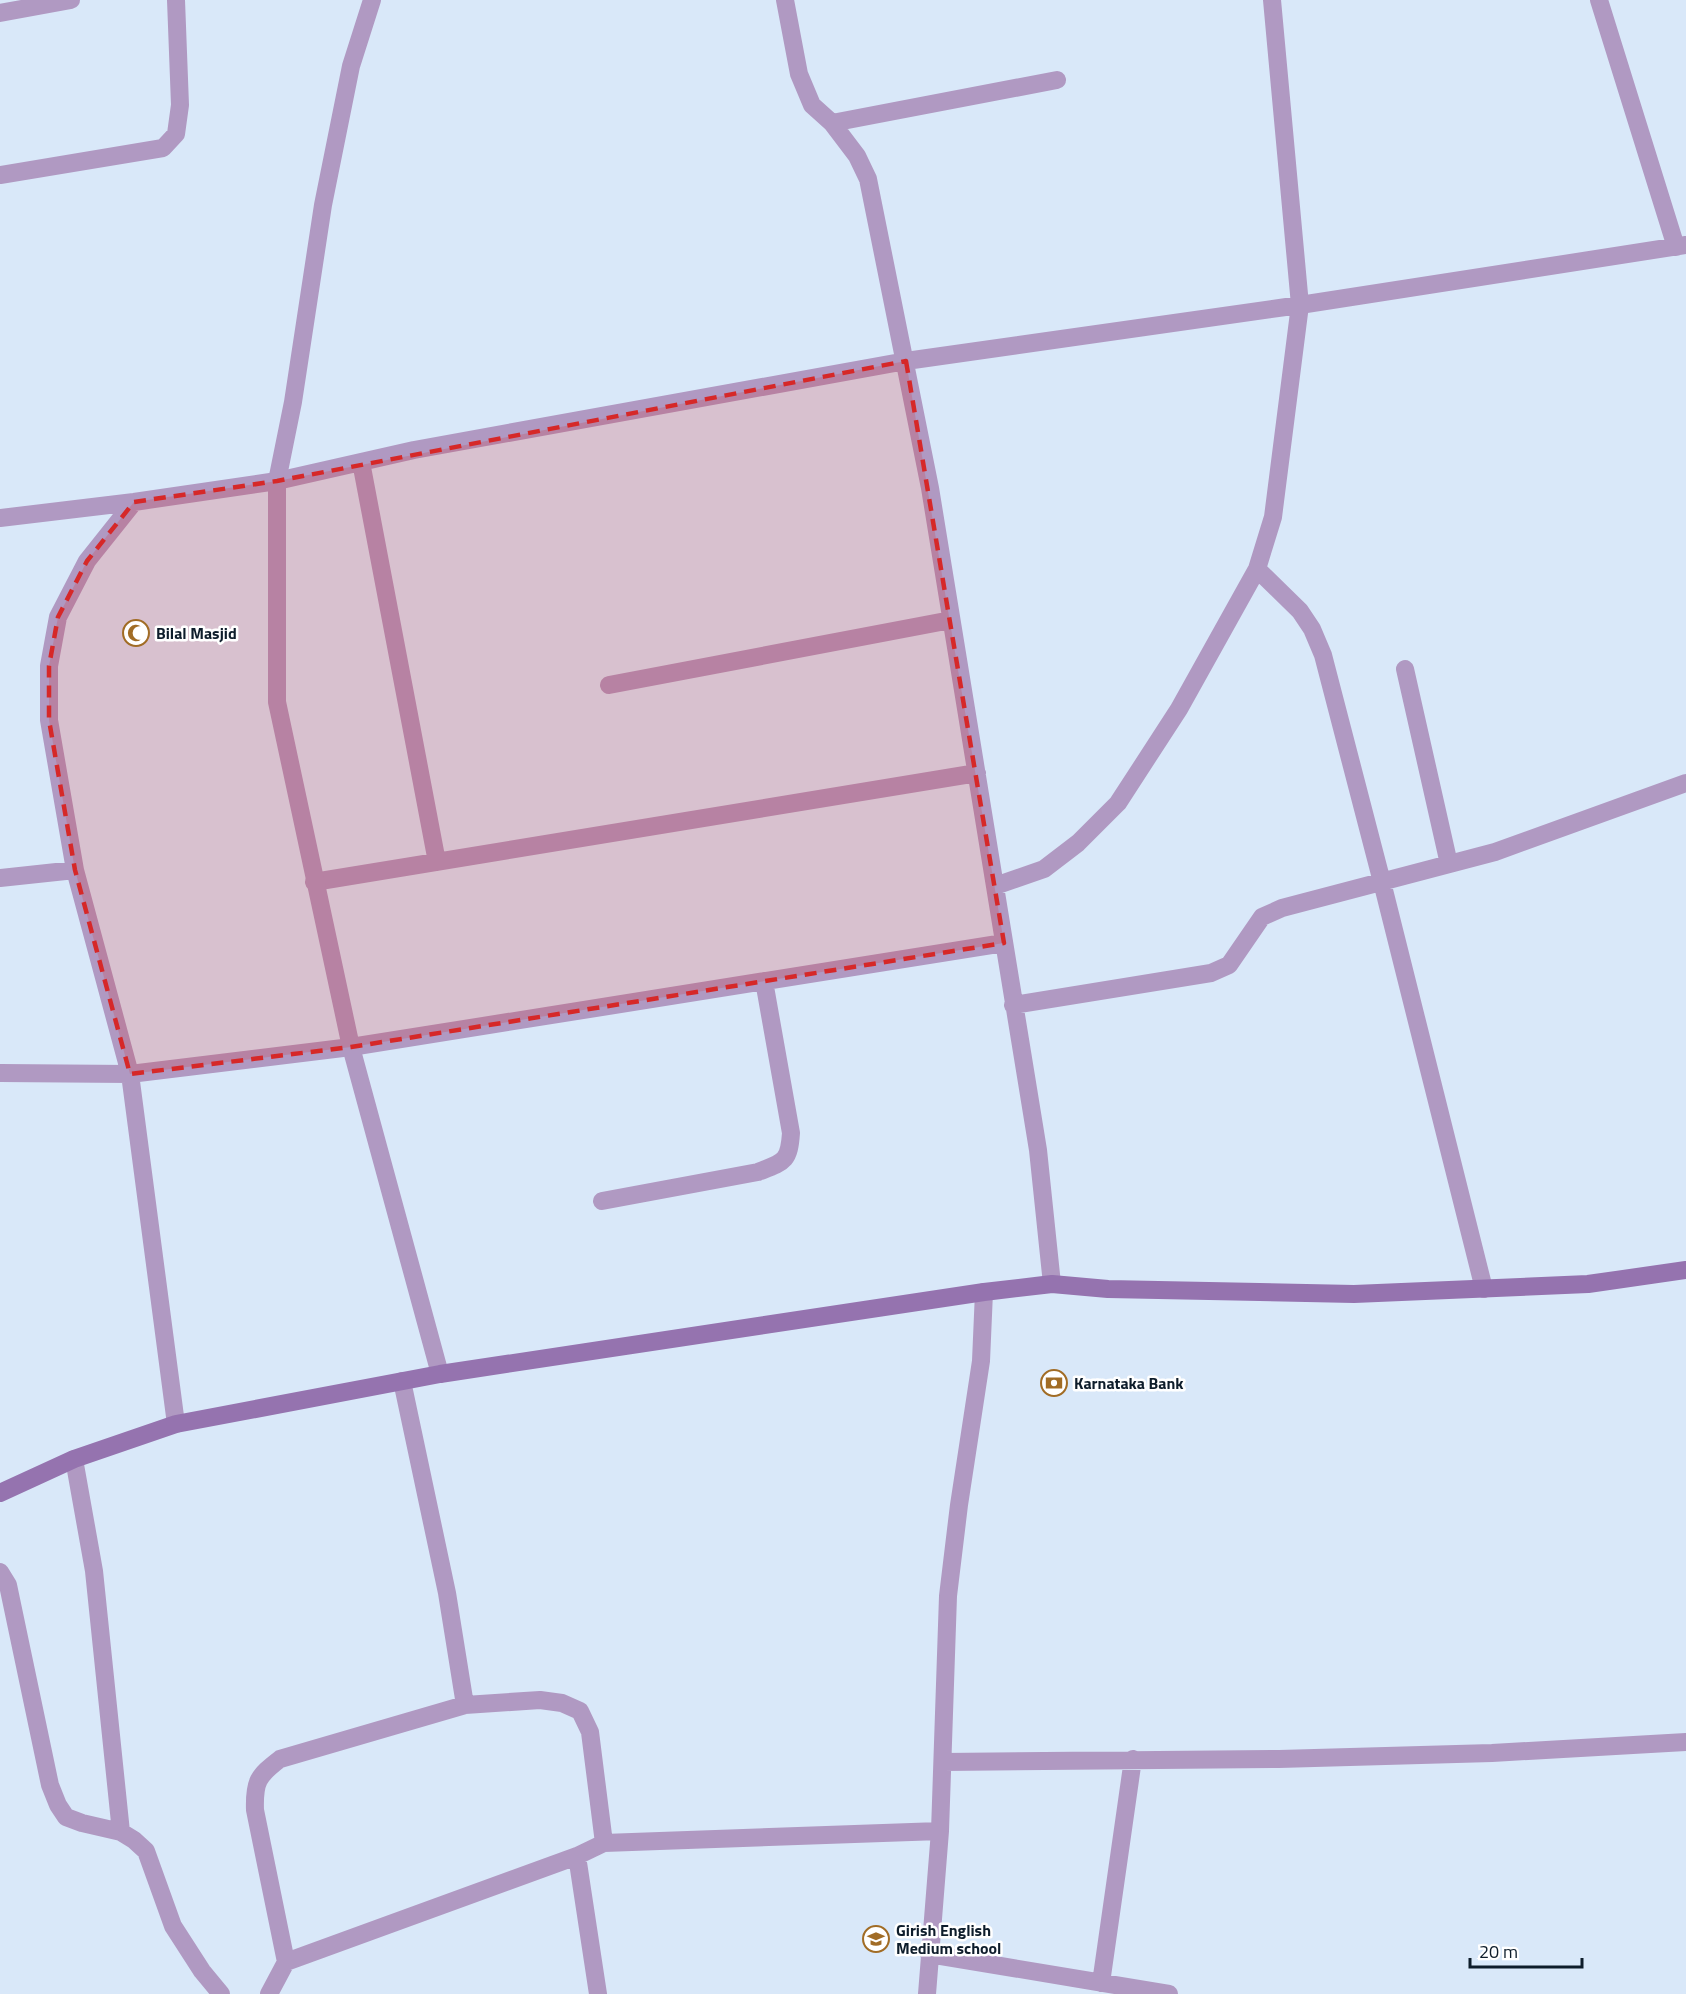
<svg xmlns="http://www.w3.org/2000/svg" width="1686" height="1994" viewBox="0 0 1686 1994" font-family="'Titillium Web',sans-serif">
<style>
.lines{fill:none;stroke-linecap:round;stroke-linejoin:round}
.minor{stroke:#b099c2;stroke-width:18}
.tertiary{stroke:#b099c2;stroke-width:18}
.secondary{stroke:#9573af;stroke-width:18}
.marked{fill:#d62828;fill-opacity:0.2;stroke:#d62828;stroke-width:4.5;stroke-dasharray:12 8;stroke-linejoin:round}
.labels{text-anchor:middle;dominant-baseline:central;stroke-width:5;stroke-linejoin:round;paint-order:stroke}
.poi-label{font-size:16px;font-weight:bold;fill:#0e1d2b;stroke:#fff;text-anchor:start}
</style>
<rect width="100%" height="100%" fill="#d9e8f9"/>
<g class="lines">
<path class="minor" d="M 785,0 L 799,74 L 812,105 L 832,123 L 857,156 L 868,179 L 930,488 L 1038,1150 L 1052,1284
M 1599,0 L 1676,247
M 0,13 L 71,0
M 832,123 L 1057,80
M 0,175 L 163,148 L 176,134 L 180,105 L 176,0
M 361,462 L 437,862
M 134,502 L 87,561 L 58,617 L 49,666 L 49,720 L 75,870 L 130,1074 L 176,1424
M 0,518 L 134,502 L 277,481 L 414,450 L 906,361 L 1300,305 L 1686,245
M 1257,569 L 1300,611 L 1312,629 L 1323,655 L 1382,882 L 1484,1289
M 1405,669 L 1449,864
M 609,685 L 951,620
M 0,878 L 75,870
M 314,882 L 977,773
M 995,886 L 1044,869 L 1078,843 L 1118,803 L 1179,709 L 1257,569 L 1273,517 L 1300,305 L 1272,0
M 1013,1005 L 1211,973 L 1229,965 L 1262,917 L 1282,908 L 1495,852 L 1686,783
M 0,1073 L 130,1074 L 351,1047 L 1004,943
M 602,1201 L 758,1172 C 784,1162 789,1162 791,1133 L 764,981
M 402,1381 L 447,1593 L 465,1705
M 74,1459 L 94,1571 L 121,1832
M 0,1572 L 8,1585 L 50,1785 L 58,1805 L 66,1817 L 82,1823 L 121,1832 L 134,1840 L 146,1851 L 173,1926 L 202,1971 L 221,1994
M 943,1762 L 1279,1759 L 1492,1753 L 1686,1742
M 577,1856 L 598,1994
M 929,1954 L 1169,1994
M 286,1962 L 577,1856 L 604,1843 L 940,1831
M 1101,1983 L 1133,1759
M 269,1994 L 286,1962 L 255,1810 C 254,1781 258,1776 280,1759 L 465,1705 L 540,1700 L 562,1703 L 580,1711 L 590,1732 L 604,1843
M 927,1994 L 940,1831 L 948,1596 L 959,1505 L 981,1361 L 984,1292"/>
<path class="tertiary" d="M 372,0 L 351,66 L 323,205 L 293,402 L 277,481 L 277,702 L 351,1047 L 440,1374"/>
<path class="secondary" d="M 0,1493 L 74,1459 L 176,1424 L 440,1374 L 984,1292 L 1052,1284 L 1108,1289 L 1354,1294 L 1588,1284 L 1686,1270"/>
</g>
<path class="marked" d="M 906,361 L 1004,943 L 351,1047 L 130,1074 L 75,870 L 49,720 L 49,666 L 58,617 L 87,561 L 134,502 L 277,481 Z"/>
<defs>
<symbol id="mosque-ring" viewBox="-11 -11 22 22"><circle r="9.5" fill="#fff" stroke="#a16c25" stroke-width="1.5"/><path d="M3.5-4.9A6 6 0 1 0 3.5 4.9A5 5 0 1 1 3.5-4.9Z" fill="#a16c25"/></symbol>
<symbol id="bank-ring" viewBox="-11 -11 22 22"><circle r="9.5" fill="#fff" stroke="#a16c25" stroke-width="1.5"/><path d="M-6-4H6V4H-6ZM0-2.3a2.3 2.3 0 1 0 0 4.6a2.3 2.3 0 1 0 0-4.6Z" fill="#a16c25"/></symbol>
<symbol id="school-ring" viewBox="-11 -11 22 22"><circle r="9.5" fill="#fff" stroke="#a16c25" stroke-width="1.5"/><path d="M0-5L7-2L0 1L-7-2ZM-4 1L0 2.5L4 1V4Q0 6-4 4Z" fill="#a16c25"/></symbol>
</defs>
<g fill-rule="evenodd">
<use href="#mosque-ring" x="121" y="618" width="30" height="30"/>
<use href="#bank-ring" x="1039" y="1368" width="30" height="30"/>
<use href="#school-ring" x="861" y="1924" width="30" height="30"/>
</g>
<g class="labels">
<g class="poi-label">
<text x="156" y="633">Bilal Masjid</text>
<text x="1074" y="1383">Karnataka Bank</text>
<text x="896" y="1930">Girish English<tspan x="896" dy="18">Medium school</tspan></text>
</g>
</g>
<path d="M1470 1958v9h112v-9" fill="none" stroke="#0e1d2b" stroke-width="3"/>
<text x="1479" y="1958" font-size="18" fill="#0e1d2b" stroke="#ffffff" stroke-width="4.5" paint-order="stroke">20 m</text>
</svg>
